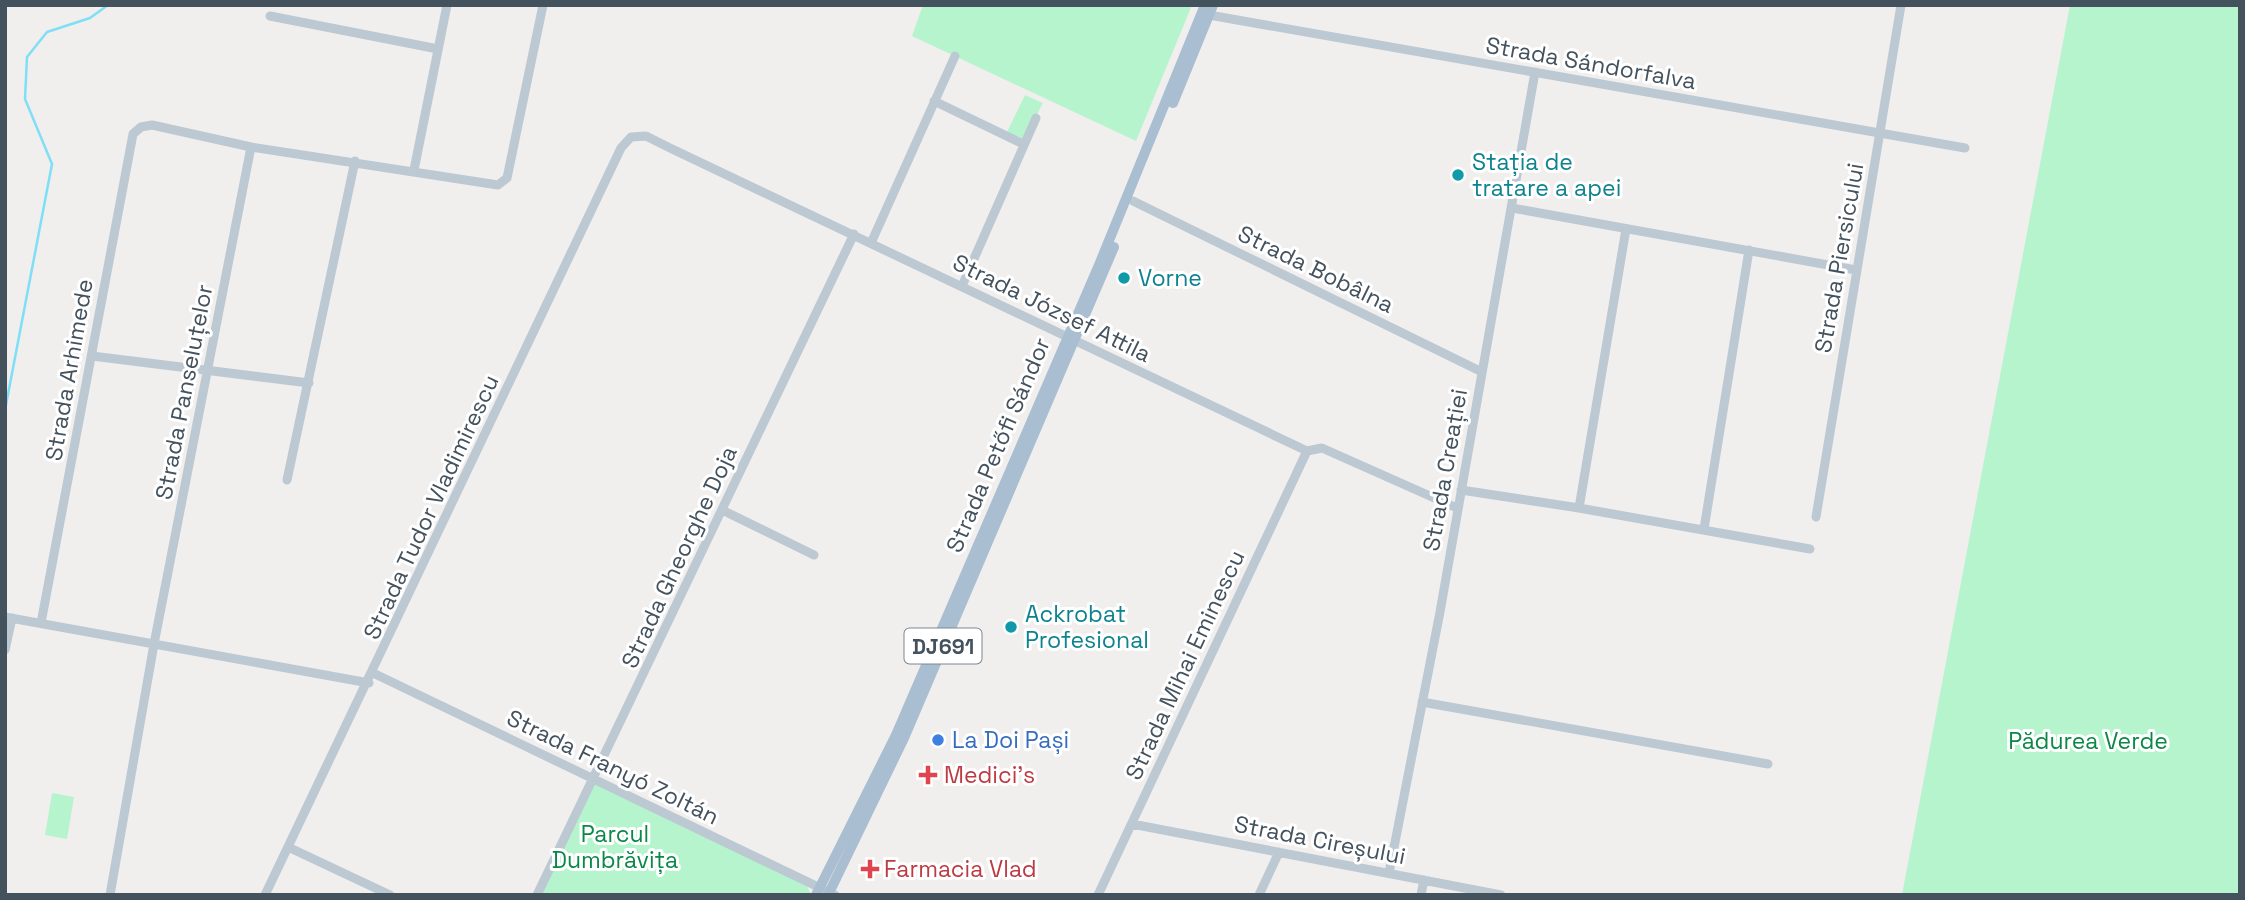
<svg xmlns="http://www.w3.org/2000/svg" width="2245" height="900" viewBox="0 0 2245 900" font-family="'Space Grotesk',sans-serif">
<style>
.green{fill:#b6f4cd}
.lines{fill:none;stroke-linecap:round;stroke-linejoin:round}
.stream{stroke:#7edff7;stroke-width:2.5}
.minor{stroke:#bcc9d2;stroke-width:9}
.major{stroke:#aabed1;stroke-width:10}
.culture-dot{fill:#0f9aa8;stroke:#fff;stroke-width:2.5}
.shop-dot{fill:#3f7fe0;stroke:#fff;stroke-width:2.5}
.health-dot{fill:#e0444e;stroke:#fff;stroke-width:2.5}
.labels{text-anchor:middle;dominant-baseline:central;stroke-width:6;stroke-linejoin:round;paint-order:stroke}
.shield{fill:#fff;stroke:#7c868e;stroke-width:2}
.shield-label{font-size:21px;font-weight:bold;fill:#44525e}
.street-label{font-size:23px;fill:#44525e;stroke:#fff}
.culture-label{font-size:23px;fill:#0d838f;stroke:#fff;text-anchor:start}
.shop-label{font-size:23px;fill:#366cbe;stroke:#fff;text-anchor:start}
.park-label{font-size:23px;fill:#0b8848;stroke:#fff}
.health-label{font-size:23px;fill:#be3a42;stroke:#fff;text-anchor:start}
</style>
<rect width="100%" height="100%" fill="#f1eeee"/>
<path class="green" d="M 923,5 L 1192,5 L 1136,141 L 912,36 Z
M 2070,5 L 2240,5 L 2240,895 L 1902,895 Z
M 1025,95 L 1043,103 L 1024,139 L 1007,132 Z
M 594,779 L 807,886 L 811,895 L 537,895 Z
M 52,793 L 74,797 L 67,839 L 45,835 Z"/>
<g class="lines">
<path class="stream" d="M 5,410 L 52,164 L 25,99 L 27,57 L 47,32 L 90,18 L 108,5"/>
<path class="minor" d="M 1209,15 L 1965,148
M 270,16 L 438,49
M 934,101 L 1023,144
M 414,170 L 447,5
M 1133,201 L 1482,372
M 1512,208 L 1856,270
M 871,243 L 955,56
M 962,286 L 1036,118
M 92,356 L 309,383
M 287,480 L 355,161
M 1461,490 L 1579,508 L 1810,549
M 1579,508 L 1626,229
M 722,510 L 814,555
M 1816,517 L 1901,5
M 1704,529 L 1749,250
M 5,617 L 369,683
M 41,623 L 133,134 L 141,127 L 152,125 L 251,147 L 498,185 L 507,178 L 543,5
M 5,650 L 12,618
M 373,673 L 835,895
M 1422,702 L 1768,764
M 1132,824 L 1501,895
M 288,847 L 390,895
M 1389,873 L 1440,612 L 1535,72
M 110,895 L 154,644 L 251,147
M 265,895 L 621,148 L 631,137 L 646,136 L 670,148 L 1307,451 L 1322,448 L 1457,508
M 537,895 L 854,234
M 1098,895 L 1307,451
M 1259,895 L 1279,852
M 1421,895 L 1424,880"/>
<path class="major" d="M 1173,103 L 1213,5
M 816,895 L 896,735 L 1099,265 L 1205,5
M 828,895 L 904,738 L 1114,247"/>
</g>
<g class="culture-dot">
<circle cx="1458" cy="175" r="7"/>
<circle cx="1124" cy="278" r="7"/>
<circle cx="1011" cy="627" r="7"/>
</g>
<circle class="shop-dot" cx="938" cy="740" r="7"/>
<g class="health-dot">
<path d="M924.5 764.5h7v7h7v7h-7v7h-7v-7h-7v-7h7z"/>
<path d="M866.5 858.5h7v7h7v7h-7v7h-7v-7h-7v-7h7z"/>
</g>
<g class="labels">
<rect class="shield" x="904.5" y="628.5" width="77" height="35" rx="5"/>
<g class="shield-label">
<text x="943" y="646">DJ691</text>
</g>
<g class="street-label">
<text transform="translate(1591 63) rotate(10)">Strada Sándorfalva</text>
<text transform="translate(1839 258) rotate(-80)">Strada Piersicului</text>
<text transform="translate(1316 269) rotate(26)">Strada Bobâlna</text>
<text transform="translate(1052 308) rotate(26)">Strada József Attila</text>
<text transform="translate(69 370) rotate(-80)">Strada Arhimede</text>
<text transform="translate(184 392) rotate(-79)">Strada Panseluțelor</text>
<text transform="translate(998 445) rotate(-67)">Strada Petőfi Sándor</text>
<text transform="translate(1445 470) rotate(-80)">Strada Creației</text>
<text transform="translate(431 507) rotate(-65)">Strada Tudor Vladimirescu</text>
<text transform="translate(679 557) rotate(-65)">Strada Gheorghe Doja</text>
<text transform="translate(1185 665) rotate(-65)">Strada Mihai Eminescu</text>
<text transform="translate(613 767) rotate(26)">Strada Franyó Zoltán</text>
<text transform="translate(1320 840) rotate(11)">Strada Cireșului</text>
</g>
<g class="culture-label">
<text x="1472" y="162">Stația de<tspan x="1472" dy="26">tratare a apei</tspan></text>
<text x="1138" y="278">Vorne</text>
<text x="1025" y="614">Ackrobat<tspan x="1025" dy="26">Profesional</tspan></text>
</g>
<g class="shop-label">
<text x="952" y="740">La Doi Pași</text>
</g>
<g class="park-label">
<text x="2088" y="741">Pădurea Verde</text>
<text x="615" y="834">Parcul<tspan x="615" dy="26">Dumbrăvița</tspan></text>
</g>
<g class="health-label">
<text x="944" y="775">Medici's</text>
<text x="884" y="869">Farmacia Vlad</text>
</g>
</g>
<rect width="2245" height="900" fill="none" stroke="#44525e" stroke-width="14"/>
</svg>
